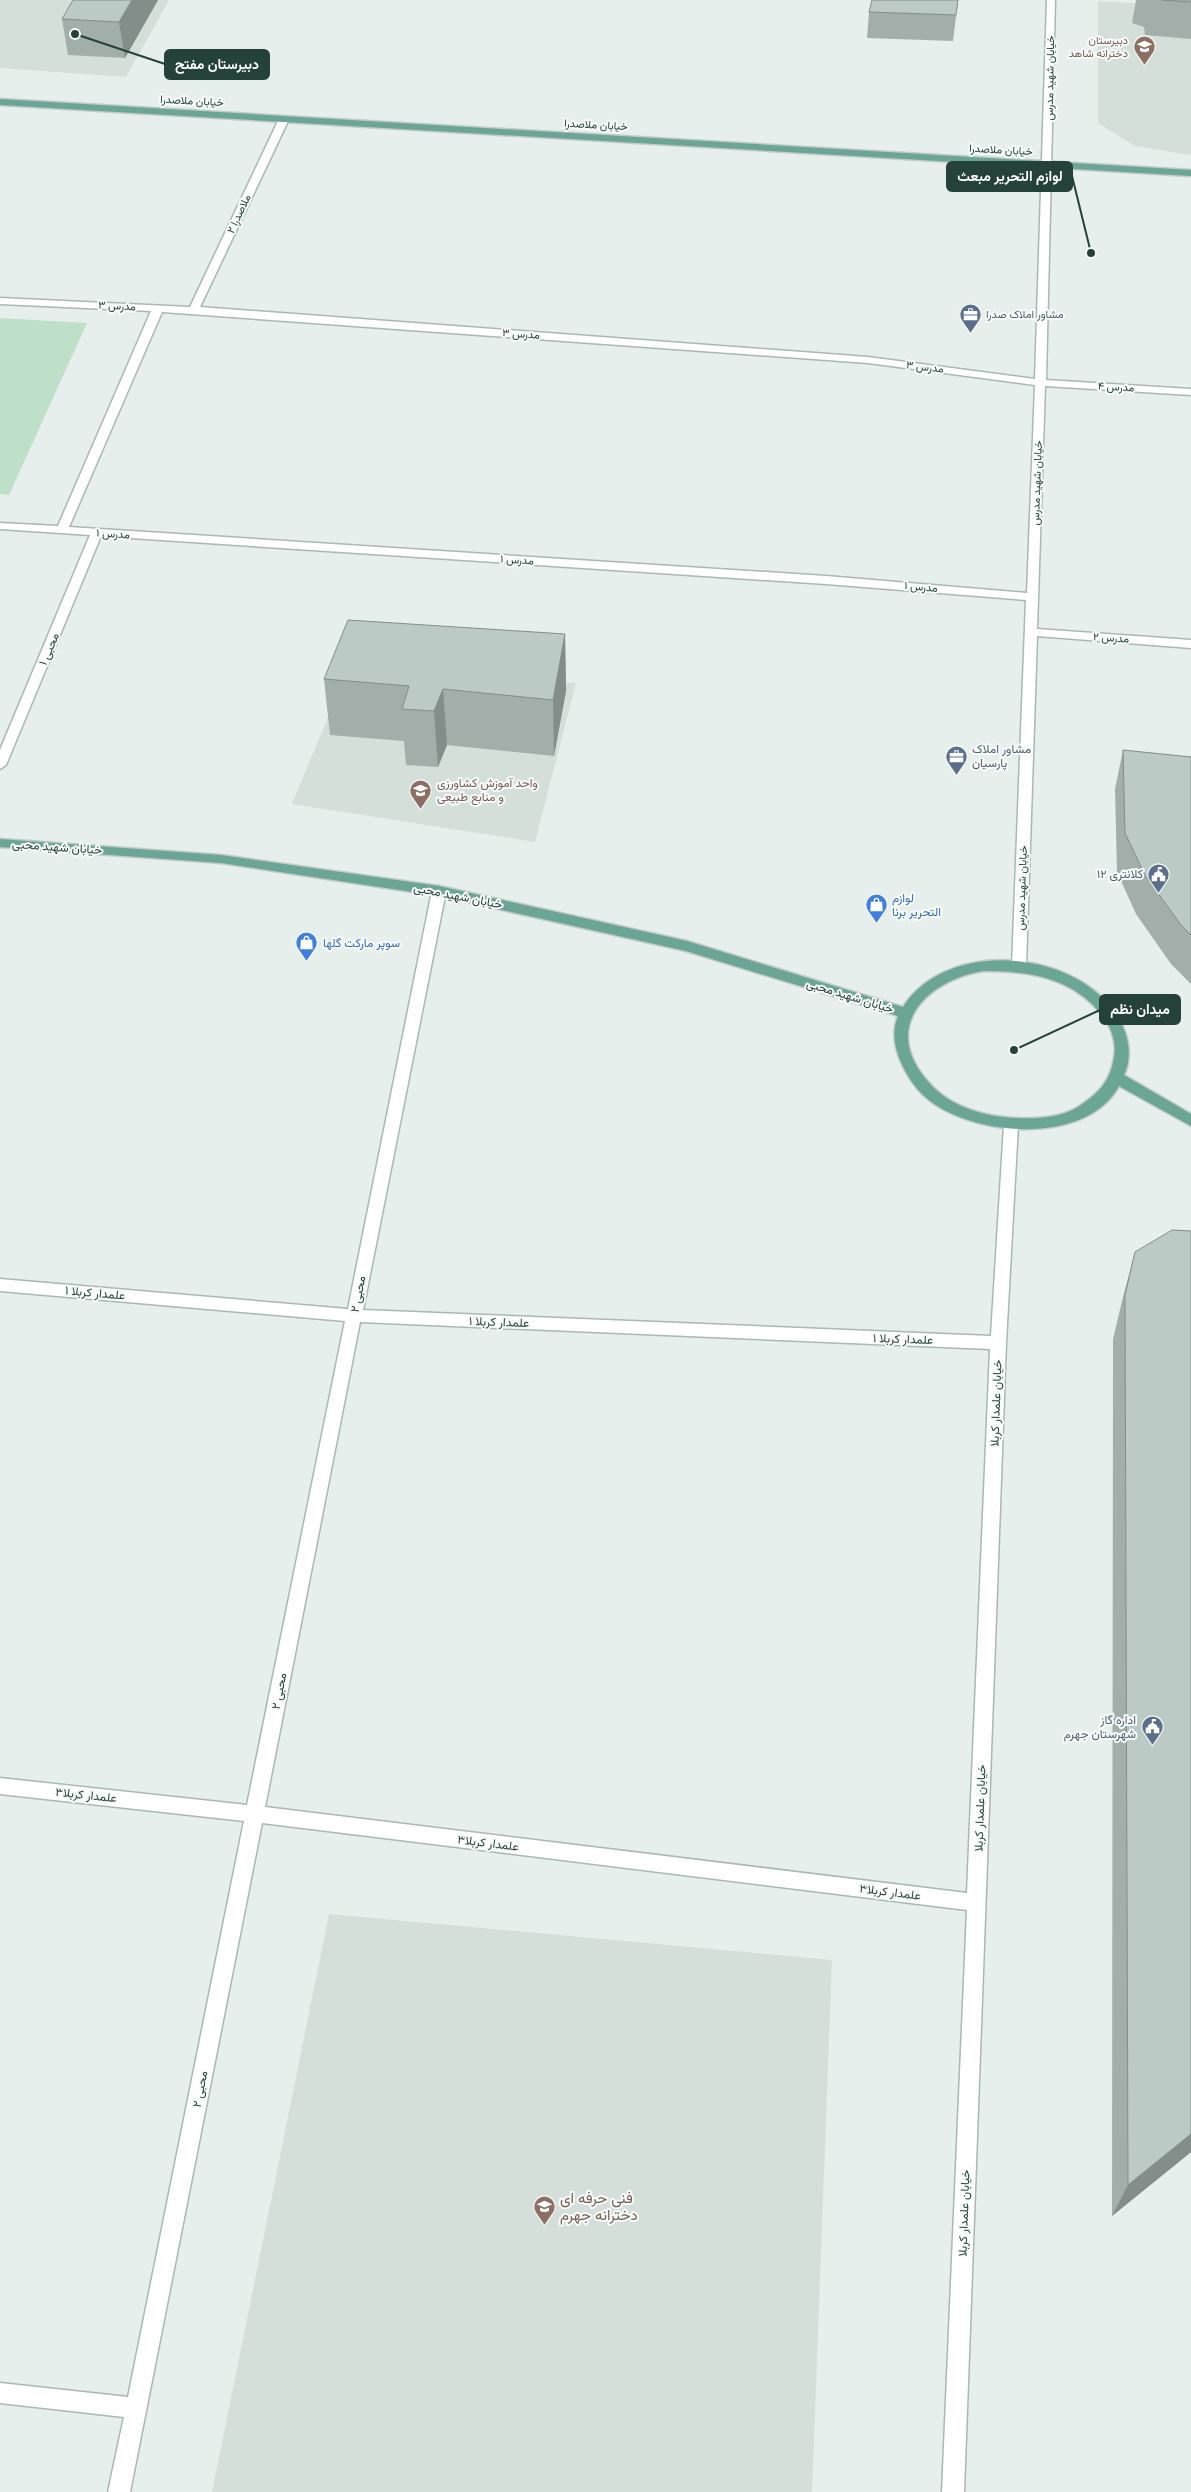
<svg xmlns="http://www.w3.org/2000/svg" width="1191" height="2492" viewBox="0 0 1191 2492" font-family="Raleway,Vazirmatn,sans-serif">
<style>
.built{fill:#d4dfda}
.green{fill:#bfe0c8}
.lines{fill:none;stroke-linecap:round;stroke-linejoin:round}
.minor-casing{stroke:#a8b8b2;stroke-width:3}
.major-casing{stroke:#c2cac8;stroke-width:3}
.minor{fill:#fff;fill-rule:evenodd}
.major{fill:#6aa596;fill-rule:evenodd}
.wall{fill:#a1aea9}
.shaded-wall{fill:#838d89}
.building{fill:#bbcac4;stroke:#838d89}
.labels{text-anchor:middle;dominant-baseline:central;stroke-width:4;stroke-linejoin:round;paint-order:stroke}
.far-education-label{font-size:11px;fill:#785e54;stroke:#f7fbf9;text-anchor:end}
.far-street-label{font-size:11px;fill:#24423a;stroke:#f7fbf9}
.far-service-label{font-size:11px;fill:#4e5e75;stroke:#f7fbf9;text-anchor:start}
.street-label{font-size:12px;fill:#24423a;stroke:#f7fbf9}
.service-label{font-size:12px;fill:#4e5e75;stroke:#f7fbf9;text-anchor:end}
.education-label{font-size:12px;fill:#785e54;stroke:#f7fbf9;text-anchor:start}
.shop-label{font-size:12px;fill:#366cbe;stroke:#f7fbf9;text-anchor:start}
.near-education-label{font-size:15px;fill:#785e54;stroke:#f7fbf9;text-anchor:start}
.leader{fill:none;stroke:#24423a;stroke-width:2}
.callout-dot{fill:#24423a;stroke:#f7fbf9;stroke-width:2}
.callout{fill:#24423a;stroke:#24423a;stroke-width:2}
.callout-label{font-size:14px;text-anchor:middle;font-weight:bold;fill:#fff}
</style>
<rect width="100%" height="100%" fill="#e6efeb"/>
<path class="built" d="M 0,0 L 169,0 L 126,77 L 0,68 Z
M 1098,1 L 1191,7 L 1191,155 L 1135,146 L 1098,123 Z
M 348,669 L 576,683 L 535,842 L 292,804 Z
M 329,1914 L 832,1960 L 812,2492 L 212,2492 Z"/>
<path class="green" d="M 0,318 L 87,323 L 9,495 L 0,494 Z"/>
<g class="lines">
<defs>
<path id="minor" d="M 1047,0 L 1055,0 L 1046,380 L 1191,389 L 1191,395 L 1045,386 L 1037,629 L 1191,640 L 1191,648 L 1037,636 L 1026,966 L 1024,969 L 1019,971 L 1012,966 L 1026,600 L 826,584 L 101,536 L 6,765 L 0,769 L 0,750 L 90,535 L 0,529 L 0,523 L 58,526 L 151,311 L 0,304 L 0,298 L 190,307 L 279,119 L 284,116 L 289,119 L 200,307 L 868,357 L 1035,379 ZM 162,312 L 868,363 L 1035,385 L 1027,593 L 826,576 L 69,527 Z
M 439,886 L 446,891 L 363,1310 L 991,1336 L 1004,1125 L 1006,1121 L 1016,1121 L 1018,1125 L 1006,1343 L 964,2492 L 942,2492 L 967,1910 L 262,1823 L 130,2492 L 108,2492 L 124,2417 L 0,2403 L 0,2383 L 128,2397 L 244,1821 L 0,1794 L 0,1778 L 247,1805 L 345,1321 L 0,1291 L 0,1279 L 348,1309 L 432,891 ZM 360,1322 L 990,1349 L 967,1893 L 265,1807 Z"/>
<path id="major" d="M 0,99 L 1191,170 L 1191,176 L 0,105 Z
M 0,839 L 221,855 L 439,886 L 687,941 L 903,1007 C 949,935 1089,950 1123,1027 C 1130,1042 1131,1061 1124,1075 L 1191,1114 L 1191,1126 L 1119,1086 C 1086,1147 967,1137 923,1095 C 913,1085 906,1074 900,1060 C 894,1045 892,1031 898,1016 L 686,951 L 439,896 L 221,863 L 0,847 ZM 983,971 C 1029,971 1072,977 1102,1015 C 1111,1026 1117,1043 1114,1057 C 1111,1081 1098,1094 1078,1107 C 1060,1118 1037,1119 1016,1118 C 987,1117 954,1108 933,1087 C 879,1033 920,982 983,971 Z"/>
</defs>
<use href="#minor" class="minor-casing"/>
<use href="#major" class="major-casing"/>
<use href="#minor" class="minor"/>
<use href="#major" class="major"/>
</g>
<path class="wall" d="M 158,0 L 125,58 L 68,55 L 62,19 Z
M 958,0 L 953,41 L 867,38 L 869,12 Z
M 1136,0 L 1191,0 L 1191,39 L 1145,35 L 1144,27 L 1132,23 Z
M 565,634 L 566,691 L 554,756 L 447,745 L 438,767 L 406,765 L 404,741 L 330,735 L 324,679 Z
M 1123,750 L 1191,757 L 1191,984 L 1171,964 L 1136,914 L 1117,872 L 1115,789 Z
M 1135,1252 L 1191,2152 L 1112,2216 L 1113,1339 L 1123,1297 Z"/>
<path class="shaded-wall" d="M 132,0 L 158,0 L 125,58 L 119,22 Z
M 565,634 L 566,691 L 554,756 L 553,700 Z
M 443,689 L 447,745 L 438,767 L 434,711 Z
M 1191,2134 L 1191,2152 L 1112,2216 L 1128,2185 Z"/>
<path class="building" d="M 73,0 L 132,0 L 119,22 L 62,19 Z
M 872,0 L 958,0 L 956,15 L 869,12 Z
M 1162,0 L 1191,0 L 1191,2 Z
M 348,620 L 565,634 L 553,700 L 443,689 L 434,711 L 402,709 L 409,686 L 324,679 Z
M 1123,750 L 1191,757 L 1191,935 L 1181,925 L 1145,875 L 1125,833 Z
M 1172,1230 L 1191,1231 L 1191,2134 L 1128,2185 L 1125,1295 L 1135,1252 Z"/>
<defs>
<symbol id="school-pin" viewBox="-11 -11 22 30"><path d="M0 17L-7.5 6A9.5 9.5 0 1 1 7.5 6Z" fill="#8d6e63" stroke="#f7fbf9"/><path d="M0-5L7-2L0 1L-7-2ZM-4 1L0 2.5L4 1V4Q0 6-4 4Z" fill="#fff"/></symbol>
<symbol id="office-pin" viewBox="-11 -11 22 30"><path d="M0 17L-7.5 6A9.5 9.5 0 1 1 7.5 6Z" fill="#5c6f8a" stroke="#f7fbf9"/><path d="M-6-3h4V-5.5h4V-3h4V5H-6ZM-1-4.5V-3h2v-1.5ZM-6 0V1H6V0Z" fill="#fff"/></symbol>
<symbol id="university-pin" viewBox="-11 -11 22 30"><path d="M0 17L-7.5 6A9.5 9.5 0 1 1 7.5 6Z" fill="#8d6e63" stroke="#f7fbf9"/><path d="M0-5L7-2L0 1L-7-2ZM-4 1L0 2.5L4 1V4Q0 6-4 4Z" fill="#fff"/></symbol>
<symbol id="civic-pin" viewBox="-11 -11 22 30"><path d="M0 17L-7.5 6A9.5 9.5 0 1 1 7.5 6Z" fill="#5c6f8a" stroke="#f7fbf9"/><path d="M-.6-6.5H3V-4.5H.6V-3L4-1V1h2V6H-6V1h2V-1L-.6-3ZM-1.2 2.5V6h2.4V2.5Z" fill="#fff"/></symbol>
<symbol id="shop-pin" viewBox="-11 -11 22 30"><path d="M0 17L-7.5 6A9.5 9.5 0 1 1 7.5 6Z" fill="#3f7fe0" stroke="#f7fbf9"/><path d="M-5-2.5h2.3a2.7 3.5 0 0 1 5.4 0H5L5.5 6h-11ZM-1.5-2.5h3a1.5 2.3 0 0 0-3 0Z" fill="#fff"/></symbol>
</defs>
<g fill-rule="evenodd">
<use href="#school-pin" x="1132" y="34" width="25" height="34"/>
<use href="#office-pin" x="958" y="302" width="25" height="34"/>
<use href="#office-pin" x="944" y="744" width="25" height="34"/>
<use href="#university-pin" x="408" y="778" width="25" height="34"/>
<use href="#civic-pin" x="1146" y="862" width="25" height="34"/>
<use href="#shop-pin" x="864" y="892" width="25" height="34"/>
<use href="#shop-pin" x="294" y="930" width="25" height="34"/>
<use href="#civic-pin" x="1140" y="1714" width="25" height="34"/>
<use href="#school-pin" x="532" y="2194" width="25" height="34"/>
</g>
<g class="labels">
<g class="far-education-label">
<text x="1128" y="40">دبیرستان<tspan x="1128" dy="13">دخترانه شاهد</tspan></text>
</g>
<g class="far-street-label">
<text transform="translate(1050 78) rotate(-89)">خیابان شهید مدرس</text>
<text transform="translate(192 101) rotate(3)">خیابان ملاصدرا</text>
<text transform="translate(596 125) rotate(3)">خیابان ملاصدرا</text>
<text transform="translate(1001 150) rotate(3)">خیابان ملاصدرا</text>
<text transform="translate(239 214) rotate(-65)">ملاصدرا ۲</text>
<text transform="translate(117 306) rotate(3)">مدرس ۳</text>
<text transform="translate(521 334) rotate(4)">مدرس ۳</text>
<text transform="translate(925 367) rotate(7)">مدرس ۳</text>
<text transform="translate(1116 387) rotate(3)">مدرس ۴</text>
<text transform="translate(1037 483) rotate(-88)">خیابان شهید مدرس</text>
<text transform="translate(113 534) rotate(4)">مدرس ۱</text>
<text transform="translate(517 560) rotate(4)">مدرس ۱</text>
<text transform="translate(921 587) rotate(5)">مدرس ۱</text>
<text transform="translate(1111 638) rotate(4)">مدرس ۲</text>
<text transform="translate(1022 888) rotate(-88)">خیابان شهید مدرس</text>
</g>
<g class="far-service-label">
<text x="986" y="314">مشاور املاک صدرا</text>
</g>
<g class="street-label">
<text transform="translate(49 649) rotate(-67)">محبی ۱</text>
<text transform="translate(57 847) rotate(4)">خیابان شهید محبی</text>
<text transform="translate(458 896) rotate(11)">خیابان شهید محبی</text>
<text transform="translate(850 996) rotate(17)">خیابان شهید محبی</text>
<text transform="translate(95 1293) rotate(5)">علمدار کربلا ۱</text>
<text transform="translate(358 1294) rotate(-79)">محبی ۲</text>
<text transform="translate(499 1322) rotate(2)">علمدار کربلا ۱</text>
<text transform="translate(903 1339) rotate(2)">علمدار کربلا ۱</text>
<text transform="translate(996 1403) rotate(-88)">خیابان علمدار کربلا</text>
<text transform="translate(279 1691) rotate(-79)">محبی ۲</text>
<text transform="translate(86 1795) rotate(6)">علمدار کربلا۳</text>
<text transform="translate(980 1808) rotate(-88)">خیابان علمدار کربلا</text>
<text transform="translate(488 1843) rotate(7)">علمدار کربلا۳</text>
<text transform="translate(890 1892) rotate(7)">علمدار کربلا۳</text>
<text transform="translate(200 2089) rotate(-79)">محبی ۲</text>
<text transform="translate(964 2213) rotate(-88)">خیابان علمدار کربلا</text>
</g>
<g class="service-label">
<text x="972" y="749" text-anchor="start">مشاور املاک<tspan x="972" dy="14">پارسیان</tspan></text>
<text x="1143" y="874">کلانتری ۱۲</text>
<text x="1136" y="1720">اداره گاز<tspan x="1136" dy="14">شهرستان جهرم</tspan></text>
</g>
<g class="education-label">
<text x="437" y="783">واحد آموزش کشاورزی<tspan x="437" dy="14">و منابع طبیعی</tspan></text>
</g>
<g class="shop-label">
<text x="892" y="898">لوازم<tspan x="892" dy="14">التحریر برنا</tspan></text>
<text x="323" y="943">سوپر مارکت گلها</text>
</g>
<g class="near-education-label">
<text x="560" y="2198">فنی حرفه ای<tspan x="560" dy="17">دخترانه جهرم</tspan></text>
</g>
</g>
<path class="leader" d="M75 34L165 64M1091 253L1072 176M1014 1050L1100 1010"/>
<g class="callout-dot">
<circle cx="75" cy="34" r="5"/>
<circle cx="1091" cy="253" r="5"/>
<circle cx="1014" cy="1050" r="5"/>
</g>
<g class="callout">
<rect x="165" y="50" width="104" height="29" rx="5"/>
<rect x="947" y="162" width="125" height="29" rx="5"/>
<rect x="1100" y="995" width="80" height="29" rx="5"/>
</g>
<g class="callout-label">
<text x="217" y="69">دبیرستان مفتح</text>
<text x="1010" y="181">لوازم التحریر مبعث</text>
<text x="1140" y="1014">میدان نظم</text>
</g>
</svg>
